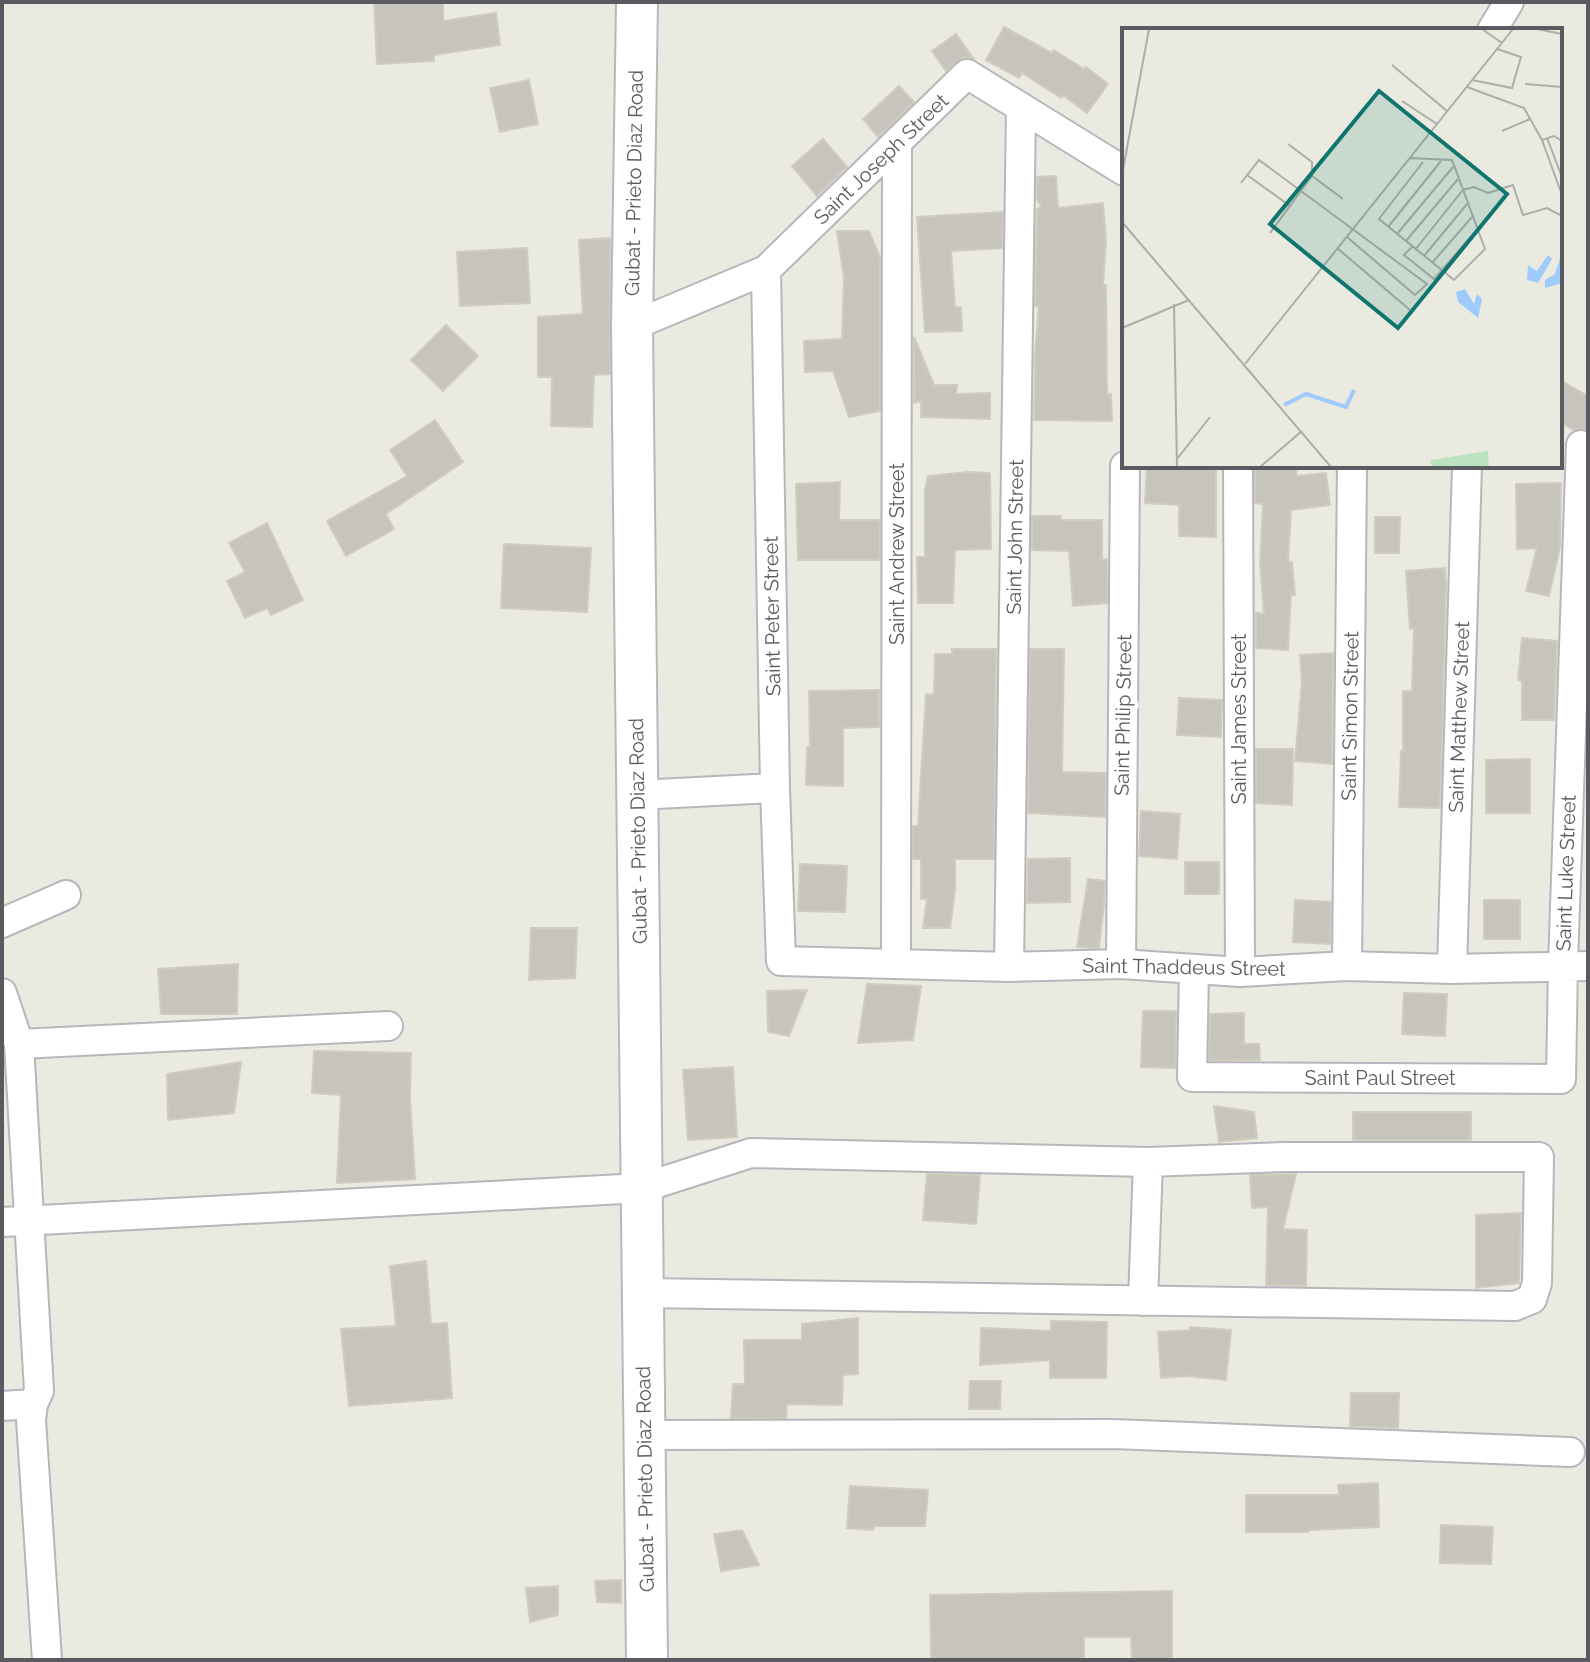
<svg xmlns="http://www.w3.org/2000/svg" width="1590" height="1662" viewBox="0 0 1590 1662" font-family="Raleway,sans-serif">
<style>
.building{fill:#c6c4bd;stroke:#d0ccbe;stroke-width:2}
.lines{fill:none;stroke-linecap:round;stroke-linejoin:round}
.minor-casing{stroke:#b6b7bc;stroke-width:32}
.secondary-casing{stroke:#b6b8be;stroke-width:44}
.minor{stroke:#fff;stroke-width:28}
.secondary{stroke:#fff;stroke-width:40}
.labels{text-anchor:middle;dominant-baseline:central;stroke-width:8;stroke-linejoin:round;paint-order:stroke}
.street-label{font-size:20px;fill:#595b60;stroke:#fff}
.inset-river{fill:none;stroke:#9fcbfc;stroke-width:4}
.inset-road{fill:none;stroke:#adada9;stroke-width:2}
.view{fill:#0f766e;fill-opacity:0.15;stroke:#0f766e;stroke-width:4}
.inset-edge{fill:none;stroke:#595b60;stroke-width:4}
</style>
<rect width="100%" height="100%" fill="#ebeae0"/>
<path class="building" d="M 374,2 L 443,2 L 443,21 L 496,13 L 500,45 L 434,55 L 434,61 L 377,64 Z
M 1004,27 L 1052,53 L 1054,50 L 1084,69 L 1086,67 L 1108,84 L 1087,113 L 1063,95 L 1061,98 L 1022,73 L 1019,78 L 986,60 Z
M 956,34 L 974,59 L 968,57 L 961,58 L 946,71 L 932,51 Z
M 529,80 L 538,124 L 500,132 L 490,88 Z
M 899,86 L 914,102 L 878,137 L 863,119 Z
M 823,139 L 847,167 L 817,196 L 792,166 Z
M 1056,176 L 1058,208 L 1103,203 L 1106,241 L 1103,285 L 1106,285 L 1107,394 L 1111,394 L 1112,421 L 1034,420 L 1035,354 L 1039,306 L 1035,306 L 1037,209 L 1041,206 L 1037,200 L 1037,177 Z
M 1003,212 L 1002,248 L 951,251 L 955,307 L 961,307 L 962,331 L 925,332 L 917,217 Z
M 837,231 L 869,231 L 880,257 L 880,411 L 849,417 L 833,371 L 805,372 L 804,341 L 842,339 L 844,278 Z
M 610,238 L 610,374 L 594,375 L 592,427 L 551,426 L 552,377 L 538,377 L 538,317 L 583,314 L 579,240 Z
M 527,248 L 530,303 L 460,306 L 457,252 Z
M 446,325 L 478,356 L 443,391 L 411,360 Z
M 914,337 L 934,385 L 957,385 L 956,394 L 990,393 L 990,419 L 921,417 L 921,401 L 914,403 Z
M 1560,380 L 1588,396 L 1588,430 L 1581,428 L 1573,430 L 1560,421 Z
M 435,420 L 463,462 L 386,514 L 394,529 L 346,556 L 327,521 L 407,476 L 390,450 Z
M 1147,466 L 1216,466 L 1216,537 L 1179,536 L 1179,505 L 1145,503 Z
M 1255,466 L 1297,466 L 1296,476 L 1326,473 L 1330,505 L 1291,510 L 1288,562 L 1292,562 L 1295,595 L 1291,595 L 1288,650 L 1256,648 L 1256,613 L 1264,614 L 1260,564 L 1263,504 L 1255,503 Z
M 968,472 L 990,473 L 991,549 L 955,550 L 953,603 L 918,603 L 917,557 L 925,557 L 925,489 L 928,476 Z
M 840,482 L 839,520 L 880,520 L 880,560 L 798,560 L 796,484 Z
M 1561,483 L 1560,547 L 1549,596 L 1526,591 L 1537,548 L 1517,549 L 1516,484 Z
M 1032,516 L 1061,516 L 1061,520 L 1102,520 L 1102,560 L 1107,559 L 1107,603 L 1073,606 L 1069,551 L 1032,550 Z
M 1375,517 L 1400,517 L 1399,553 L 1375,553 Z
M 267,523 L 303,600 L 271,615 L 267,608 L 245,618 L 227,581 L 245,572 L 229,543 Z
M 504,544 L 591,548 L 587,612 L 501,608 Z
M 1445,568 L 1446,586 L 1440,808 L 1399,807 L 1401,751 L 1403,751 L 1403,691 L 1412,691 L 1414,628 L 1410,629 L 1406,571 Z
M 1522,638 L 1557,641 L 1554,720 L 1522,720 L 1522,681 L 1518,680 Z
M 952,649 L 996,649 L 994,859 L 955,859 L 955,890 L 950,928 L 923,928 L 927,899 L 921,899 L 921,859 L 913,859 L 913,826 L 918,826 L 926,694 L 934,695 L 935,654 L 952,654 Z
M 1030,649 L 1064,649 L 1062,772 L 1106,773 L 1105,817 L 1028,813 Z
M 1333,653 L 1332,764 L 1295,761 L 1302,681 L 1300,655 Z
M 879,690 L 879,727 L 843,728 L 843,786 L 806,785 L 807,747 L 810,747 L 809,691 Z
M 1179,698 L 1222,700 L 1221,737 L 1177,735 Z
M 1256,749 L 1293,749 L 1292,805 L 1256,803 Z
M 1530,759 L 1530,813 L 1486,813 L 1486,760 Z
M 1141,811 L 1180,814 L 1177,859 L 1139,856 Z
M 1070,858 L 1070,902 L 1027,903 L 1028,859 Z
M 1185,862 L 1219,862 L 1219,894 L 1185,894 Z
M 800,864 L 847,866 L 845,912 L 798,911 Z
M 1088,879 L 1105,881 L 1104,904 L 1099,948 L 1077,947 Z
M 1295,900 L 1331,902 L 1330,944 L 1293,942 Z
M 1484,900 L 1520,900 L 1520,939 L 1484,939 Z
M 531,928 L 577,928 L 575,978 L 529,980 Z
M 238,964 L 237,1014 L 161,1014 L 158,969 Z
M 867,984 L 921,986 L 913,1040 L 858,1043 Z
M 807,990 L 789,1036 L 768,1032 L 767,991 Z
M 1404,993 L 1447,994 L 1445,1036 L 1402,1034 Z
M 1143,1011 L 1176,1011 L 1175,1068 L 1141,1067 Z
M 1244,1013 L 1244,1044 L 1259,1044 L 1260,1060 L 1209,1060 L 1210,1014 Z
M 314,1051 L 411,1053 L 410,1098 L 415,1179 L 337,1183 L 341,1095 L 312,1093 Z
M 241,1062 L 234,1113 L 168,1120 L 167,1074 Z
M 733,1067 L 737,1137 L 688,1140 L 683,1070 Z
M 1214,1106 L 1254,1112 L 1257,1138 L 1219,1142 Z
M 1353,1112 L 1471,1112 L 1471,1140 L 1353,1140 Z
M 927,1174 L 980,1175 L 976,1224 L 923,1220 Z
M 1296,1174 L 1283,1229 L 1307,1230 L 1306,1286 L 1266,1285 L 1268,1207 L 1252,1208 L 1250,1175 Z
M 1521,1213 L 1519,1283 L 1476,1288 L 1476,1215 Z
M 426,1261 L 431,1324 L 447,1323 L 452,1398 L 349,1406 L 341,1329 L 396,1326 L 390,1266 Z
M 858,1318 L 858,1374 L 843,1375 L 842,1405 L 787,1404 L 786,1418 L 731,1418 L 733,1384 L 745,1384 L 744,1340 L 802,1340 L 802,1324 Z
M 1051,1321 L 1107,1322 L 1106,1378 L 1050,1378 L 1050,1360 L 980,1365 L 981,1328 L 1051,1331 Z
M 1190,1327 L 1231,1330 L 1226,1380 L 1187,1376 L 1161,1378 L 1158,1332 L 1190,1330 Z
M 970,1381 L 1001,1381 L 1000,1409 L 969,1409 Z
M 1351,1393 L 1399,1393 L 1398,1428 L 1350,1426 Z
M 1378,1483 L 1379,1527 L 1308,1530 L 1308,1532 L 1246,1532 L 1246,1495 L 1339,1495 L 1338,1485 Z
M 850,1486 L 928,1490 L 925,1526 L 874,1526 L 873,1530 L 847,1528 Z
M 1441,1525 L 1493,1527 L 1491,1564 L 1440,1563 Z
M 742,1530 L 759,1565 L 721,1571 L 714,1534 Z
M 621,1580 L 621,1603 L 597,1602 L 595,1581 Z
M 558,1586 L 558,1615 L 530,1622 L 526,1588 Z
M 1172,1591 L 1172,1660 L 1132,1660 L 1131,1637 L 1084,1637 L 1084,1660 L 931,1660 L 930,1595 Z"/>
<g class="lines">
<defs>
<path id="minor" d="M 1492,30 L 1509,2
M 766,270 L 775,788 L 781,961 L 1009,967 L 1121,964 L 1240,972 L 1347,966 L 1452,969 L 1588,966
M 632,326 L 766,270 L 967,74 L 1124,171
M 1238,466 L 1240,972
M 637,795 L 775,788
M 2,923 L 66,895
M 896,964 L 897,143
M 1121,964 L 1125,466
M 1347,966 L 1352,466
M 1009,967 L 1021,107
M 1194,969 L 1192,1077 L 1561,1079 L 1563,965 L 1581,445
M 1452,969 L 1467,466
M 2,993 L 19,1044
M 2,1222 L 642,1188 L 751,1153 L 1148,1162 L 1284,1157 L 1539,1157 L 1537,1283 L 1532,1299 L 1515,1306 L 643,1293
M 1143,1301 L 1148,1162
M 2,1406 L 33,1404
M 645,1435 L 1113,1434 L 1570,1452
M 47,1660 L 31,1420 L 33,1404 L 39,1391 L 19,1044 L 388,1026"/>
<path id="secondary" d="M 637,2 L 632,326 L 647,1660"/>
</defs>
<use href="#minor" class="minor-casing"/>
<use href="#secondary" class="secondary-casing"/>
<use href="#minor" class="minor"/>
<use href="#secondary" class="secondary"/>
</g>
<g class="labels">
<g class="street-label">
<text transform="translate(881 159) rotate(-44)">Saint Joseph Street</text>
<text transform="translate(634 183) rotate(-89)">Gubat - Prieto Diaz Road</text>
<text transform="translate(1015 537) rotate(-89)">Saint John Street</text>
<text transform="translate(897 554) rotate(-90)">Saint Andrew Street</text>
<text transform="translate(772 616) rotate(-91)">Saint Peter Street</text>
<text transform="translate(1123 715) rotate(-89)">Saint Philip Street</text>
<text transform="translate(1350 716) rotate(-89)">Saint Simon Street</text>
<text transform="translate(1459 717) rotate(-88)">Saint Matthew Street</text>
<text transform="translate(1239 719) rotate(-90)">Saint James Street</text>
<text transform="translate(638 831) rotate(-91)">Gubat - Prieto Diaz Road</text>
<text transform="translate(1566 873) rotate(-88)">Saint Luke Street</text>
<text transform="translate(1184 967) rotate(1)">Saint Thaddeus Street</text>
<text x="1380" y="1078">Saint Paul Street</text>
<text transform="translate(645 1479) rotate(-91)">Gubat - Prieto Diaz Road</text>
</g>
</g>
<g transform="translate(1122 28)">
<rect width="440" height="440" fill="#ebeae0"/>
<path d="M 366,423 L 367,439 L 310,439 L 308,432 Z" fill="#bce3c0"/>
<path d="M 440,224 L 440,255 L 423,260 L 423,252 L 433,246 ZM 426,227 L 430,231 L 416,255 L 405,252 L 406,237 L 415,243 ZM 343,261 L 352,276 L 355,266 L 360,271 L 356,290 L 336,274 L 334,264 Z" fill="#9fcbfc"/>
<path class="inset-river" d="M 162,377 L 184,366 L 224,379 L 232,362"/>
<path class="inset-road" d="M 360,1 L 380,15M 415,1 L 440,6M 270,37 L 325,83M 350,52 L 390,60 L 399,29 L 375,21M 403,56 L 440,59M 345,59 L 402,80 L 420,112 L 432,108 L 440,113M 280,73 L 315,96M 380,103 L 408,91M 425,110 L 440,149M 420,112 L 440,167M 166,116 L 190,134 L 190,148M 287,130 L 330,132 L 363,221 L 332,252 L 257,191 L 301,134M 0,147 L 27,1M 125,147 L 168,178M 119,155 L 137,132 L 305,256 L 293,267 L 225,209M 340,162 L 352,159 L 366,165 L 391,157 L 401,187 L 425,180 L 440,188M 0,194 L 209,439M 266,199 L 319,133M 148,205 L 190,148 L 221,171M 275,206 L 331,139M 284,213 L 336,151M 290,219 L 282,227 L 312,251 L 355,202M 215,220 L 288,282M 293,222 L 340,163M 302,228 L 345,176M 310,235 L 350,189M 52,276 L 55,439M 0,300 L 67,272M 123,336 L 391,1M 55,431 L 88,389M 138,439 L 180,403"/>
<path class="view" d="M 257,63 L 385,166 L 276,300 L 148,196 Z"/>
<rect width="440" height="440" class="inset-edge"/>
</g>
<rect width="1590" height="1662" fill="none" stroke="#595b60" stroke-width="8"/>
</svg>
